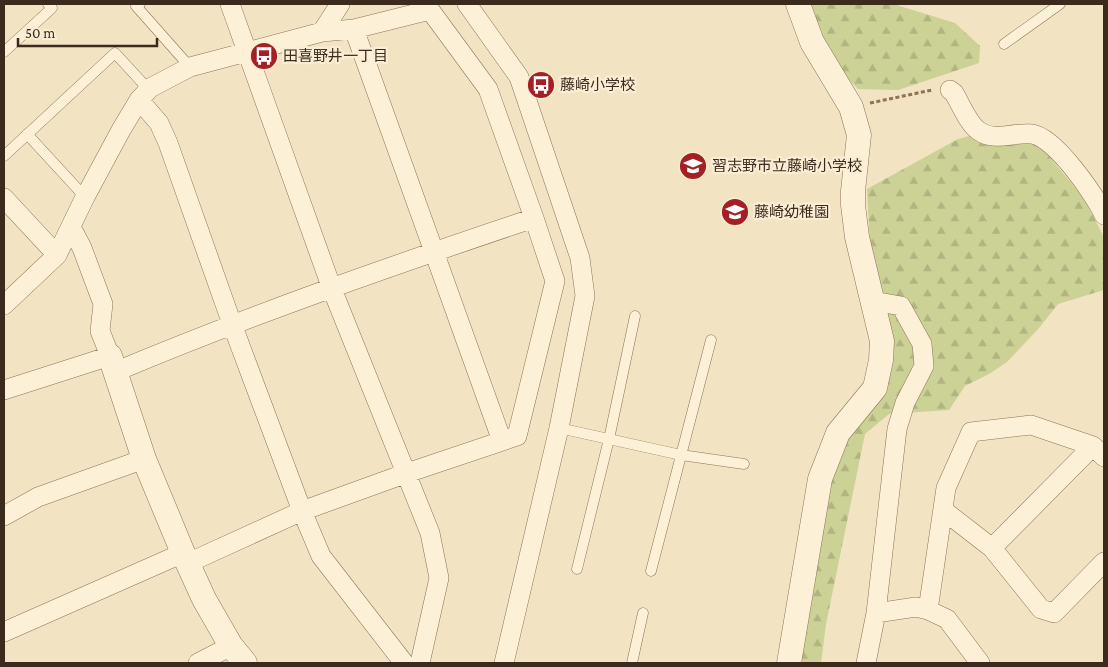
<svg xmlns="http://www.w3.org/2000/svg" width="1108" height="667" viewBox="0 0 1108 667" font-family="'Crimson Pro','Noto Sans JP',serif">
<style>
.forest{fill:url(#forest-firs)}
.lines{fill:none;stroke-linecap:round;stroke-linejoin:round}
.service-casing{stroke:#8e7357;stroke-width:11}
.minor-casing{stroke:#8e7357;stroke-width:20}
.tertiary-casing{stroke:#8e7357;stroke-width:25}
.path{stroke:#8e7357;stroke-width:3;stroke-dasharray:4 2.5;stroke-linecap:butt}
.service{stroke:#fcf0d7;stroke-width:10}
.minor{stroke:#fcf0d7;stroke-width:19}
.tertiary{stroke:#fcf0d7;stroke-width:24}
.labels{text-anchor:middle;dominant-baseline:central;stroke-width:4.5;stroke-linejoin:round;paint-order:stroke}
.poi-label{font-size:15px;fill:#3c2b1d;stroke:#f9edd3;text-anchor:start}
</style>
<defs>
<pattern id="forest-firs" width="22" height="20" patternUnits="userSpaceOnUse" patternTransform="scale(1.25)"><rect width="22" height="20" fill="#ccd195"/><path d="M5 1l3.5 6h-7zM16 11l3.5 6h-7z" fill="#b0b480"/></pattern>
</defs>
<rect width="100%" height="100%" fill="#f2e3c2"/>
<path class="forest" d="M 808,4 L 893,4 L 955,23 L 980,46 L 979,63 L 898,90 L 858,89 L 830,61 Z
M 1013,124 L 1047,154 L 1083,197 L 1104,237 L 1104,290 L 1058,304 L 1039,328 L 1007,362 L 989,374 L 965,386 L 949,410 L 889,414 L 865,434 L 826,624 L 821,663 L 796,663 L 826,482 L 849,429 L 884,387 L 871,268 L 867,189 L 958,139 Z"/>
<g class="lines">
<defs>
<path id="service" d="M 140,4 L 136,6 L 190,67
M 1004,44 L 1060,4
M 4,52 L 52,8 L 48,4
M 27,134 L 85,197
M 4,156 L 115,53 L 149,90
M 559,428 L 681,455 L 744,464
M 577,569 L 609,439 L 635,316
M 651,571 L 711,340
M 632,663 L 643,613"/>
<path id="minor" d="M 230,4 L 332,289 L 430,533 L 439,578 L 420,663
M 467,4 L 519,77 L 580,258 L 585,296 L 559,428 L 504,663
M 354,29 L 502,441
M 322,32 L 340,4
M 950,90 L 954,93 C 960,103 969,125 979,131 C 994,142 1015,132 1032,134 C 1055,137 1095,195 1104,215
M 139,100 L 159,123 L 168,143 L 232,324 L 302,511 L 321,556 L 404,663
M 4,198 L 57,255
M 4,305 L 57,255 L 85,197 L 121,130 L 139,100 L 150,88 L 190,67 L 322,32 L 354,29 L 430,10 L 488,89 L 534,218 L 555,281 L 517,436 L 407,473 L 302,511 L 188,563
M 117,371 C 253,314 394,265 534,218
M 4,390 L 110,356 L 100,331 L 103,304 L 82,248 L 71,227
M 943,510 L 992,548 L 1041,609 L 1054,613 L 1104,562
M 4,516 L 38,497 L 144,459
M 992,548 L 1093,446
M 876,613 L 916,607 L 928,610
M 4,632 L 183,553
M 198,663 L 231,646
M 866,663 L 876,613 L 897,429 L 905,403 L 924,366 L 922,344 L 901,306 L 873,301
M 980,663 L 947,619 L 928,610 L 946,488 L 971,432 L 1031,425 L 1093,446 L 1104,457"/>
<path id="tertiary" d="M 110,356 L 144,459 L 183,553 L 204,599 L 231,646 L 245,663
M 789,663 L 820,479 L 838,433 L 875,388 L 881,360 L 882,341 L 857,237 L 853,205 L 853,191 L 859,135 L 851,107 L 812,42 L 798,4"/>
</defs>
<use href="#service" class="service-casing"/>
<use href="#minor" class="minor-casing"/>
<use href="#tertiary" class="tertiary-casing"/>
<path class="path" d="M 870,103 L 932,90"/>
<use href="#service" class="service"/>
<use href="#minor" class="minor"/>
<use href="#tertiary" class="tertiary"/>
</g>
<defs>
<symbol id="bus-disc" viewBox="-11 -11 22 22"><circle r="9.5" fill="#a32125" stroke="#f9edd3"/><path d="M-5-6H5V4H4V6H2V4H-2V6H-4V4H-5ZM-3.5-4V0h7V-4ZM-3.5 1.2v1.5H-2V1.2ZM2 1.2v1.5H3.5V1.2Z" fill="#fff"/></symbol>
<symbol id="school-disc" viewBox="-11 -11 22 22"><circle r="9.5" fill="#a32125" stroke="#f9edd3"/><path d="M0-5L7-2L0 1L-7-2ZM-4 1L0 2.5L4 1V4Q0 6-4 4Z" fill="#fff"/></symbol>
</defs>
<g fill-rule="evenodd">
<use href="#bus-disc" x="248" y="40" width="32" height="32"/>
<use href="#bus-disc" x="525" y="69" width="32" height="32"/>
<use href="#school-disc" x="677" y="150" width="32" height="32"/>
<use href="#school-disc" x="719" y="196" width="32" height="32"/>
</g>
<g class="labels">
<g class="poi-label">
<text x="283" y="56">田喜野井一丁目</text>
<text x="560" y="85">藤崎小学校</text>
<text x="712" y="166">習志野市立藤崎小学校</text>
<text x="754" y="212">藤崎幼稚園</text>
</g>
</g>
<rect width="1108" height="667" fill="none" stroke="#3c2b1d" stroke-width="10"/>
<path d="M18 38v8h139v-8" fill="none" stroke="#3c2b1d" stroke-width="2.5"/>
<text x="25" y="38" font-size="15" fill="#3c2b1d" stroke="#f9edd3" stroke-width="4" paint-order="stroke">50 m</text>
</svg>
